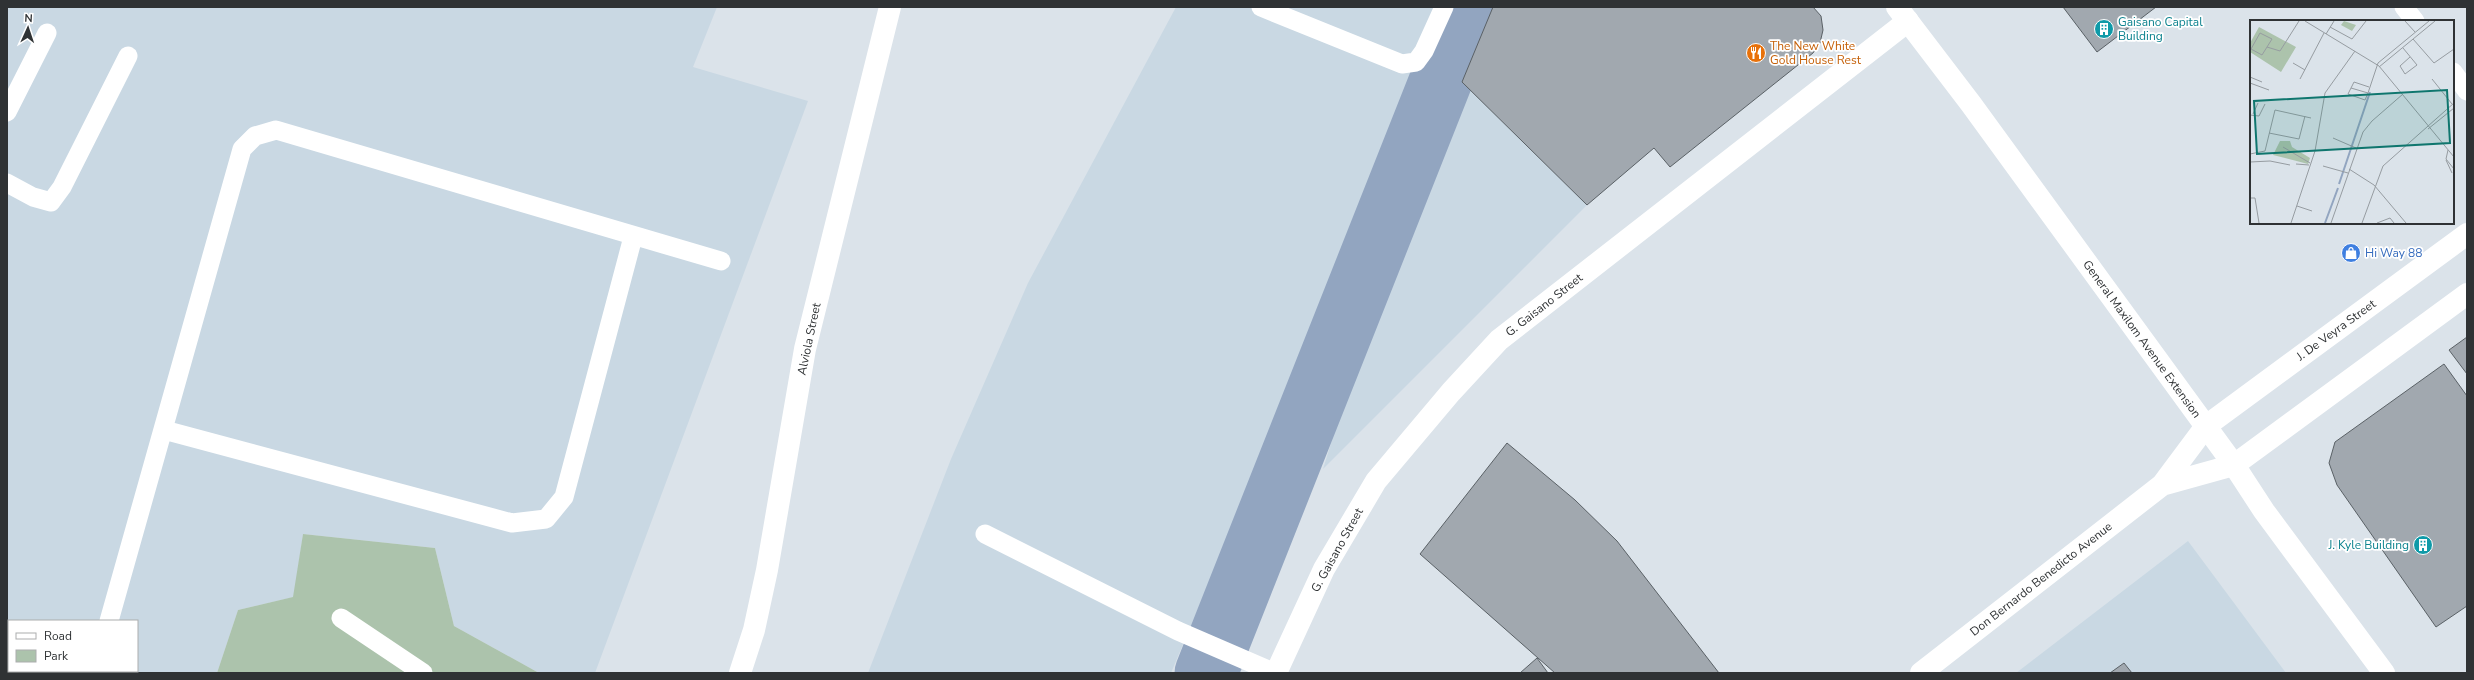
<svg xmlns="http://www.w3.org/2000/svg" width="2474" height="680" viewBox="0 0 2474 680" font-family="'Nunito Sans',sans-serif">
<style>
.built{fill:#c9d8e3;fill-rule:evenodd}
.green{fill:#acc3ac}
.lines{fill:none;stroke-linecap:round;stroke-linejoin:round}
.river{stroke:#92a5c0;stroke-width:63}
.building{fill:#a1a8af;stroke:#5a6166}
.service{stroke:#fff;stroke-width:19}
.minor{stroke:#fff;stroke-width:22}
.secondary{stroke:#fff;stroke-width:22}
.labels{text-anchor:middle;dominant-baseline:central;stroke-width:3.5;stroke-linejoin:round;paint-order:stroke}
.culture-label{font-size:12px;fill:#0d838f;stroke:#fff;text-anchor:start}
.food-label{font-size:12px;fill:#c56008;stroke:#fff;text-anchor:start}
.shop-label{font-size:12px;fill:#366cbe;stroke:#fff;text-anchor:start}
.street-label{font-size:12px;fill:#2f3234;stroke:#fff}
.inset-river{fill:none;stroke:#92a5c0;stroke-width:2}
.inset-road{fill:none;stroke:#969ca1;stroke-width:1}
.view{fill:#0f766e;fill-opacity:0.15;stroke:#0f766e;stroke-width:2}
.inset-edge{fill:none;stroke:#2f3234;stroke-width:2}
</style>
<rect width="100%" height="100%" fill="#dbe3ea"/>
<path class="built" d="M 7,7 L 717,7 L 693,67 L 808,101 L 595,673 L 539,673 L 454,626 L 435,548 L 303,534 L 294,597 L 238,610 L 217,673 L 7,673 ZM 9,621 L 137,621 L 137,671 L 9,671 Z
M 1176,7 L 1450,7 L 1171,673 L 868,673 L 951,459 L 1028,283 Z
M 1462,82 L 1587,205 L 1323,469 L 1379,289 Z
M 2188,541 L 2286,673 L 2016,673 Z"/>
<path class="green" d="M 303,534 L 435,548 L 454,626 L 539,673 L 217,673 L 238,610 L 293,597 Z"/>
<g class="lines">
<path class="river" d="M 1206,673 L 1470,7"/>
</g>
<path class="building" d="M 1493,7 L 1813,7 L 1821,16 L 1823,30 L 1820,43 L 1813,53 L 1670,167 L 1654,148 L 1587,205 L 1462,82 Z
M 2063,7 L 2156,7 L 2097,52 Z
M 2467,337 L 2467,374 L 2449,350 Z
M 2444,364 L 2467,396 L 2467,606 L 2436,627 L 2337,485 L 2329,463 L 2335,442 Z
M 1507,443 L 1575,500 L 1617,541 L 1719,673 L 1555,673 L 1420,554 Z
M 1537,658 L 1548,673 L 1520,673 Z
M 2124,663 L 2132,673 L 2110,673 Z"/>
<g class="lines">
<path class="service" d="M 1261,7 L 1402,64 L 1416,62 L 1424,51 L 1444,7
M 2404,7 L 2415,21
M 2453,72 L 2467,91
M 7,112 L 47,33
M 7,183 L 33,197 L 51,202 L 62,187 L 128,56
M 164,430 L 512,523 L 546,519 L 564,497 L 633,237
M 985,534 L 1178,631 L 1275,673
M 341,618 L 423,673
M 109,621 L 242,149 L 255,136 L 276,130 L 721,261
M 71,673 L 75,671"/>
<path class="minor" d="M 2162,485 L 2234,465 L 2467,294
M 740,673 L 754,630 L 767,570 L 805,349 L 890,7
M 1276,673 L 1324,569 L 1376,481 L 1451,392 L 1499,340 L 1908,21
M 1921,673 L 2162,485 L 2206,426 L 2467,234"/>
<path class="secondary" d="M 1897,7 L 1971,104 L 2234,465 L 2264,511 L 2384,673"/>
</g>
<defs>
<symbol id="building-disc" viewBox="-11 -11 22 22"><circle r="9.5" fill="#0f9aa8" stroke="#fff"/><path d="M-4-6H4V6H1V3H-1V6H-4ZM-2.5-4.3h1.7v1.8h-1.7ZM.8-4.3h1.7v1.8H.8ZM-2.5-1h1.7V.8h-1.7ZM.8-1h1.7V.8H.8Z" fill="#fff"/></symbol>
<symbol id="restaurant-disc" viewBox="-11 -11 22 22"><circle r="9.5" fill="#e8710a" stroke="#fff"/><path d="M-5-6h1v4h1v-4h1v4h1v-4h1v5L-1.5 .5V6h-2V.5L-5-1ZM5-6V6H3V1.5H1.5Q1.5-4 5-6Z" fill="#fff"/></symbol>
<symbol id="shop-disc" viewBox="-11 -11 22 22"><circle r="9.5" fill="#3f7fe0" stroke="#fff"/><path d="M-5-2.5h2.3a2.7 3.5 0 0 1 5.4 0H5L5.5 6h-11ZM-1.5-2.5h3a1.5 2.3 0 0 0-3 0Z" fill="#fff"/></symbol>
</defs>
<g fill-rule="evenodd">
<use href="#building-disc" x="2093" y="18" width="22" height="22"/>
<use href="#restaurant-disc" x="1745" y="42" width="22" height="22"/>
<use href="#shop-disc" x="2340" y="242" width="22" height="22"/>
<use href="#building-disc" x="2412" y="534" width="22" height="22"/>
</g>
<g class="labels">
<g class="culture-label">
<text x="2118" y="22">Gaisano Capital<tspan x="2118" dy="14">Building</tspan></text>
<text x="2409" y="545" text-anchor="end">J. Kyle Building</text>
</g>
<g class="food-label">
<text x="1770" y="46">The New White<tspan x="1770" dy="14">Gold House Rest</tspan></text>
</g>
<g class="shop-label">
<text x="2365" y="253">Hi Way 88</text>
</g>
<g class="street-label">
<text transform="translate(1544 305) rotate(-38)">G. Gaisano Street</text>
<text transform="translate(2336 330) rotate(-36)">J. De Veyra Street</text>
<text transform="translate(809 339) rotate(-78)">Alviola Street</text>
<text transform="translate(2142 339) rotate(54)">General Maxilom Avenue Extension</text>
<text transform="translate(1337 550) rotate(-61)">G. Gaisano Street</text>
<text transform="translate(2041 579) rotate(-38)">Don Bernardo Benedicto Avenue</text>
</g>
</g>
<g transform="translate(2250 20)">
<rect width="204" height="204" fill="#dbe3ea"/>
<path d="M 94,1 L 106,5 L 102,11 L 91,5 ZM 9,7 L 46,27 L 31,52 L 0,32 L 0,23 ZM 30,121 L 40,121 L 42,127 L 60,138 L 58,144 L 23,135 Z" fill="#acc3ac"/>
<path class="inset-river" d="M 89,164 L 120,72M 75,203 L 88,168"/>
<path class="inset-road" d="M 55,1 L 129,46 L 204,137M 155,1 L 165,12M 80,7 L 102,19 L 116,1M 10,13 L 22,19 L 12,35 L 1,29 ZM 76,14 L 84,1M 163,19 L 184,43 L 204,29M 17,27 L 30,31 L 49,1M 153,28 L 167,45 L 155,54 L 150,46 L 160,37M 43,43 L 55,50M 129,47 L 185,1M 0,57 L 12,62M 50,59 L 74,13M 182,59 L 202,84M 0,63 L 19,70M 119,67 L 104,62 L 98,74 L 115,80 L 118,73 L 128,43 L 179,1M 101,68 L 118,73M 3,94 L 8,83M 0,95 L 9,96 L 15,84M 178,109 L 204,88M 19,113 L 49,119 L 55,96M 83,118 L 106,128M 33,127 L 60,143M 198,130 L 196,139 L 204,149M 0,134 L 15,131 L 25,90 L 61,98M 196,140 L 202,153M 0,142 L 20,141 L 40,145M 46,144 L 59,145M 73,146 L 98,153M 99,149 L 124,165 L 156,203M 0,178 L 5,178 L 9,203M 47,186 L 62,191M 41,203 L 65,131 L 75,73 L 105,31M 81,203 L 113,112 L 122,101 L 153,74M 112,203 L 133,146 L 204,83M 127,203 L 140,198 L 144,203"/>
<path class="view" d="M 197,70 L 200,123 L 7,134 L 4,81 Z"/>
<rect width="204" height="204" class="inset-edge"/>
</g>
<rect width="2474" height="680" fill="none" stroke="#2f3234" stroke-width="16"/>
<rect x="8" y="620" width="130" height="52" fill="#ffffff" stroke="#acadae"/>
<rect x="16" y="633" width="20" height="6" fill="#ffffff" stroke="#acadae"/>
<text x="44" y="640" font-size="12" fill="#2f3234">Road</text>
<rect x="16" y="650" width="20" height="12" fill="#acc3ac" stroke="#acadae"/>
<text x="44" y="660" font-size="12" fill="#2f3234">Park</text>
<g transform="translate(28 28) rotate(3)" stroke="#ffffff" stroke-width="3" paint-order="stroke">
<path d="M0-3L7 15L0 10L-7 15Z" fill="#2f3234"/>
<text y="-6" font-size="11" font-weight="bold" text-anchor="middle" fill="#2f3234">N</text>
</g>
</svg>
